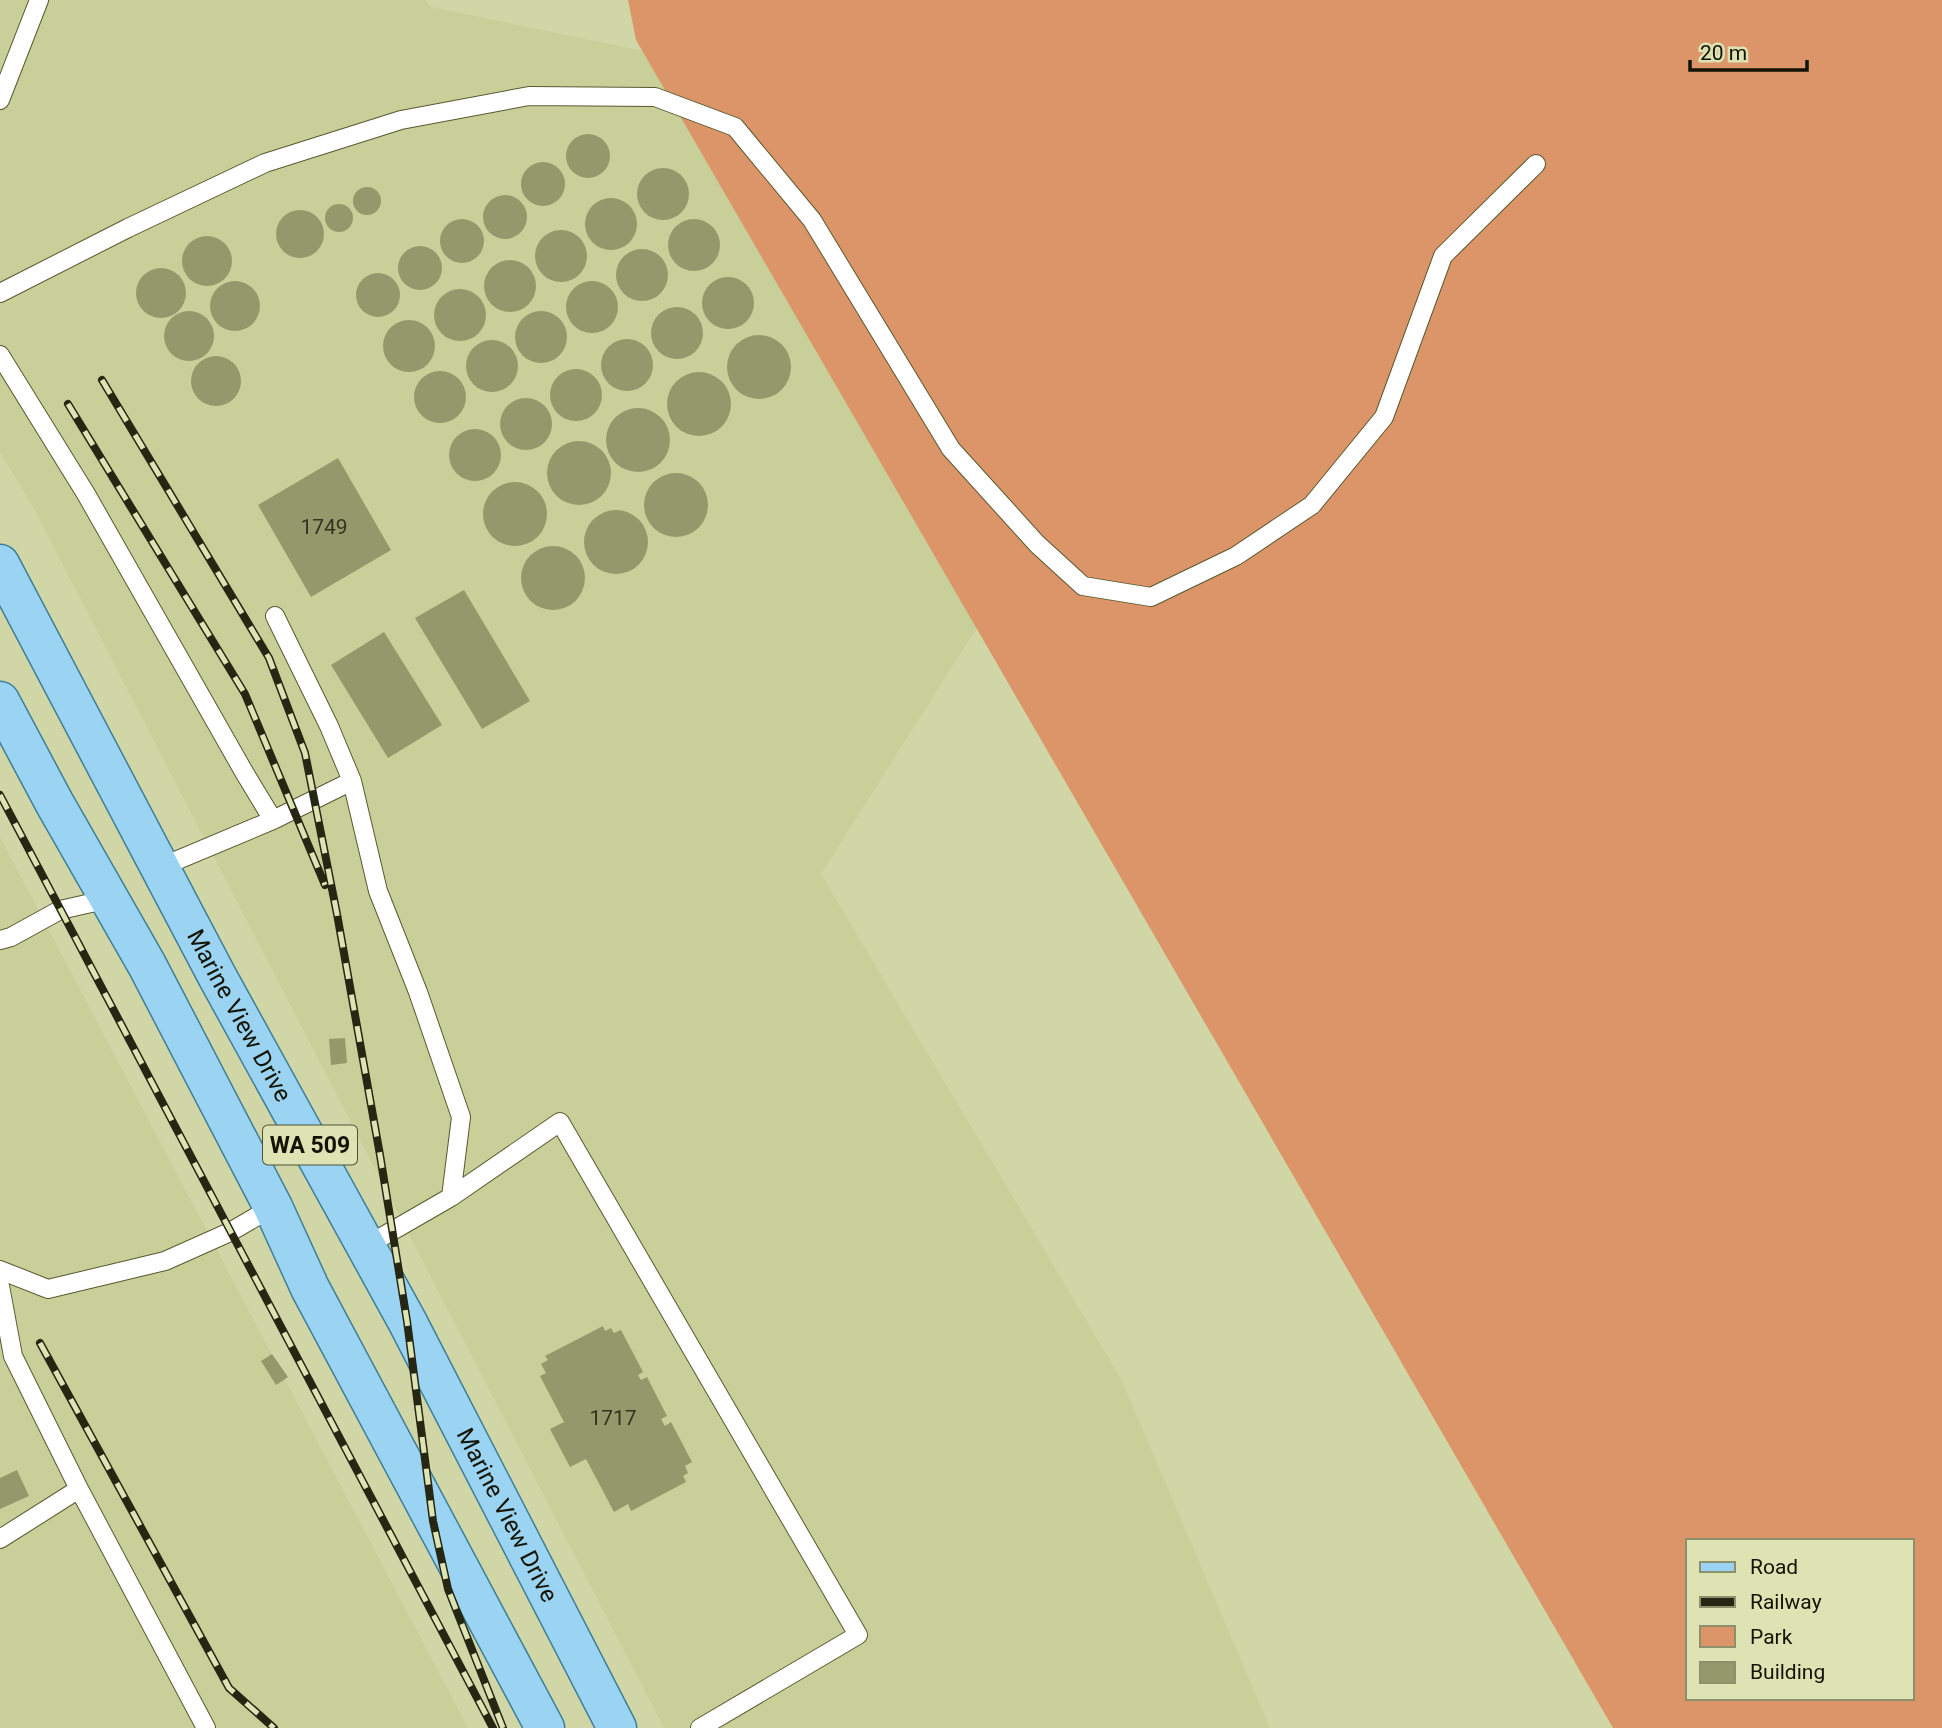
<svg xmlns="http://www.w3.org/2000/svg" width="1942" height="1728" viewBox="0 0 1942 1728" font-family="Roboto,sans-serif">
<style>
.built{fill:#c9cf98}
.green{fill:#dc9568;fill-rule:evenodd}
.building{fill:#94996c}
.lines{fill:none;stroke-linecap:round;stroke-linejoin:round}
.lane-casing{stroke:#575a30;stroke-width:20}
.primary-casing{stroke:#3f7e98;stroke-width:41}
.lane{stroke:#fff;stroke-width:18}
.primary{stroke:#9ad4f2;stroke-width:38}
.rail-casing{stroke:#252713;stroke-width:8}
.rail{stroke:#dee3b4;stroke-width:5;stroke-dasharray:16;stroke-linecap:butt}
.labels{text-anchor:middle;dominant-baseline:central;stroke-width:5;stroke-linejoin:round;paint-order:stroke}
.number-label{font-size:21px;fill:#32341d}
.shield{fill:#dee3b4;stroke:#4f5138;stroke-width:2}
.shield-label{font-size:23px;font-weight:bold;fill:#121303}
.street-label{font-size:24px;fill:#121303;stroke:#dee3b4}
</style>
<rect width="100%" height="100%" fill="#d1d6a7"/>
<path class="built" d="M 0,0 L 425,0 L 431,7 L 702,63 L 1017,564 L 821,874 L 1121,1379 L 1270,1728 L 664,1728 L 33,507 L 0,452 Z
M 0,837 L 468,1728 L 0,1728 Z"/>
<path class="green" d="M 628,0 L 1942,0 L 1942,1728 L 1613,1728 L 636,40 ZM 1688,1541 L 1912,1541 L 1912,1698 L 1688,1698 Z"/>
<path class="building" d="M566 156a22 22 0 1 1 44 0a22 22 0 1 1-44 0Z
M521 184a22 22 0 1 1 44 0a22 22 0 1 1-44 0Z
M637 194a26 26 0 1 1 52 0a26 26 0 1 1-52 0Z
M353 201a14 14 0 1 1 28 0a14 14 0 1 1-28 0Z
M483 217a22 22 0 1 1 44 0a22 22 0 1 1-44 0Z
M585 224a26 26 0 1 1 52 0a26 26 0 1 1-52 0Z
M325 218a14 14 0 1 1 28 0a14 14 0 1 1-28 0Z
M276 234a24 24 0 1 1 48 0a24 24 0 1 1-48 0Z
M668 245a26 26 0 1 1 52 0a26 26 0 1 1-52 0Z
M440 241a22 22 0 1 1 44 0a22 22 0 1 1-44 0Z
M535 256a26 26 0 1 1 52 0a26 26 0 1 1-52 0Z
M182 261a25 25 0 1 1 50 0a25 25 0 1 1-50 0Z
M398 268a22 22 0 1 1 44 0a22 22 0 1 1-44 0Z
M616 275a26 26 0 1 1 52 0a26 26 0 1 1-52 0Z
M484 286a26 26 0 1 1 52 0a26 26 0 1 1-52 0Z
M136 293a25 25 0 1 1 50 0a25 25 0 1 1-50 0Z
M356 295a22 22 0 1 1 44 0a22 22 0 1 1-44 0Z
M702 303a26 26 0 1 1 52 0a26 26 0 1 1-52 0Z
M210 306a25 25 0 1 1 50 0a25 25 0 1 1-50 0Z
M566 307a26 26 0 1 1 52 0a26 26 0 1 1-52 0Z
M434 315a26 26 0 1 1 52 0a26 26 0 1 1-52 0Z
M651 333a26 26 0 1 1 52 0a26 26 0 1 1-52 0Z
M164 336a25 25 0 1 1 50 0a25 25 0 1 1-50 0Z
M515 337a26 26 0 1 1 52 0a26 26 0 1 1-52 0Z
M383 346a26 26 0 1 1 52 0a26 26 0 1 1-52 0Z
M727 367a32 32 0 1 1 64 0a32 32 0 1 1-64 0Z
M601 365a26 26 0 1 1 52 0a26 26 0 1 1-52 0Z
M466 366a26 26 0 1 1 52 0a26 26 0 1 1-52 0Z
M191 381a25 25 0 1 1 50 0a25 25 0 1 1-50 0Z
M550 395a26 26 0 1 1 52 0a26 26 0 1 1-52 0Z
M414 397a26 26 0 1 1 52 0a26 26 0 1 1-52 0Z
M667 404a32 32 0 1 1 64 0a32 32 0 1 1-64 0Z
M500 424a26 26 0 1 1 52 0a26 26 0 1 1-52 0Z
M606 440a32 32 0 1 1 64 0a32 32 0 1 1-64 0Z
M449 455a26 26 0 1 1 52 0a26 26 0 1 1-52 0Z
M547 473a32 32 0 1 1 64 0a32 32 0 1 1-64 0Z
M 338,458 L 391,550 L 311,597 L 258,505 Z
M644 505a32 32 0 1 1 64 0a32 32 0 1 1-64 0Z
M483 514a32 32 0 1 1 64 0a32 32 0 1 1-64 0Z
M584 542a32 32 0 1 1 64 0a32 32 0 1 1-64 0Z
M521 578a32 32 0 1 1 64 0a32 32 0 1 1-64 0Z
M 464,590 L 530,701 L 482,729 L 415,618 Z
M 384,632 L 442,725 L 388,758 L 331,665 Z
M 345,1038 L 347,1063 L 331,1065 L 329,1039 Z
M 603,1326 L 605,1331 L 611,1328 L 614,1333 L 621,1330 L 643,1372 L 638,1375 L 641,1380 L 647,1377 L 667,1416 L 661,1419 L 665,1426 L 671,1422 L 692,1462 L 685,1466 L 688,1473 L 683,1476 L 686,1482 L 631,1511 L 628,1504 L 614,1512 L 586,1459 L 570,1467 L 550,1429 L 564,1422 L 540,1376 L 546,1373 L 541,1364 L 548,1360 L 545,1356 Z
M 272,1354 L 288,1377 L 276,1385 L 261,1361 Z
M 17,1470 L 29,1496 L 0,1509 L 0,1478 Z"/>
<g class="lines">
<defs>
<path id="lane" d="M 0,100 L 39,0
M 0,293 L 128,228 L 265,163 L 401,120 L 529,96 L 655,97 L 735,127 L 812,220 L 951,449 L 1037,544 L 1083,586 L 1151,597 L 1236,556 L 1312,505 L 1384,417 L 1443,256 L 1536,164
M 0,355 L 86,494 L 244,772 L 273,820
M 352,781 L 378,891 L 418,992 L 461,1117 L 451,1197 L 366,1246
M 161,867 L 273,820 L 352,781 L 329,726 L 275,616
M 0,940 L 11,937 L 60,910 L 109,899
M 451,1197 L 560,1122 L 858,1635 L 700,1728
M 0,1270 L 48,1289 L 165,1261 L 230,1232 L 273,1207
M 0,1286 L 13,1356 L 79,1489 L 206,1728
M 0,1539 L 79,1489"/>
<g id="primary">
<path id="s1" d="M 0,564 L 217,976 L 407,1321 L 617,1728"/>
<path d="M 0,701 L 55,804 L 147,965 L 273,1207 L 310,1288 L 545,1728"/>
</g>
</defs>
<use href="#lane" class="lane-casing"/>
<use href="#primary" class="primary-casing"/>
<use href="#lane" class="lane"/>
<use href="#primary" class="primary"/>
<defs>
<path id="rail" d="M 102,380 L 269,658 L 305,753 L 337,914 L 380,1155 L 407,1321 L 433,1521 L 448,1589 L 503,1728
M 68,404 L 245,694 L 325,885
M 0,795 L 493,1728
M 40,1343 L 229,1688 L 274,1728"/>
</defs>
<use href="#rail" class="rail-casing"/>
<use href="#rail" class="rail"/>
</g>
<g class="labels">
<g class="number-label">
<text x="324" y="527">1749</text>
<text x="613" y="1418">1717</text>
</g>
<rect class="shield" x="263" y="1125.5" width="94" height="39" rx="5"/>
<g class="shield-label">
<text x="310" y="1145">WA 509</text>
</g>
<g class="street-label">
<text stroke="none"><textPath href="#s1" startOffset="511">Marine View Drive</textPath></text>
<text stroke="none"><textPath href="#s1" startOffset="1078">Marine View Drive</textPath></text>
</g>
</g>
<rect x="1686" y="1539" width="228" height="161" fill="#dee3b4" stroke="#8c906d" stroke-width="2"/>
<rect x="1700" y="1562" width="35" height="10" fill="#9ad4f2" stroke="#8c906d" stroke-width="2"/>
<text x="1750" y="1574" font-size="21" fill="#121303">Road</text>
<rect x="1700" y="1597" width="35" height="10" fill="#252713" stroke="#8c906d" stroke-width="2"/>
<text x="1750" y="1609" font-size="21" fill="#121303">Railway</text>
<rect x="1700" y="1626" width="35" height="21" fill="#dc9568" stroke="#8c906d" stroke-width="2"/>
<text x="1750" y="1644" font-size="21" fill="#121303">Park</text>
<rect x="1700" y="1662" width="35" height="21" fill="#94996c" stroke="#8c906d" stroke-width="2"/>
<text x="1750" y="1679" font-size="21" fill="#121303">Building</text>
<path d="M1690 60v10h117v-10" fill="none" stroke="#121303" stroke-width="3.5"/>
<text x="1700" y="60" font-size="21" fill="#121303" stroke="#dee3b4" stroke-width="5" paint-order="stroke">20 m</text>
</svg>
